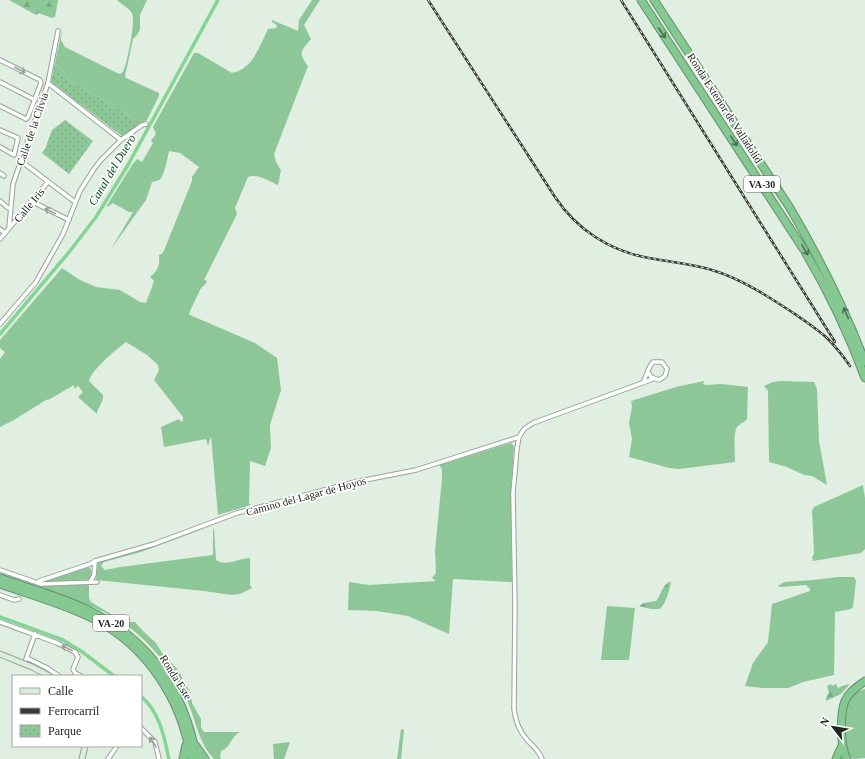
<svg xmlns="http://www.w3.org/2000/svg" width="865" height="759" viewBox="0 0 865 759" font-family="Georgia,serif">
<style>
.green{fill:#8dc797}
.forest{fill:url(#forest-firs)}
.park{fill:url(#park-dots)}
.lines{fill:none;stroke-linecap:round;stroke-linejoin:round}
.canal{stroke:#84d493;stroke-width:3.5}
.street-casing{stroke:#97a399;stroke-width:5.5}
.secondary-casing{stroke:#97a399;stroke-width:7}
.highway-casing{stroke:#638f6a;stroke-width:9}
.street{stroke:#fff;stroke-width:3.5}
.secondary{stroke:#dbeede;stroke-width:5}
.highway{stroke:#86c892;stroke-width:7}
.rail-casing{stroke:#363b36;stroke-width:2.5}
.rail{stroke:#fff;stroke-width:1;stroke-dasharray:3;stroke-linecap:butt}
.oneway{stroke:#4e6e54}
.oneway2{stroke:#9b9d9b}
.labels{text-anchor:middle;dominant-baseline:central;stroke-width:3.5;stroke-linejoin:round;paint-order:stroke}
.shield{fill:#fff;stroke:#646664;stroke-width:1}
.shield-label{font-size:10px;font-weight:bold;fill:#212521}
.street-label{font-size:11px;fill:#212521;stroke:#fff}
.water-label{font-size:12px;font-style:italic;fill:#144e25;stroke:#fff}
</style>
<defs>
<pattern id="forest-firs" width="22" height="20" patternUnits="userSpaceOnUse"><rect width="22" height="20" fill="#8dc797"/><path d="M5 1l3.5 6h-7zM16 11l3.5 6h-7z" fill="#79ab82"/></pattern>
<pattern id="park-dots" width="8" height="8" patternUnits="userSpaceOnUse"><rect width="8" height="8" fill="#8dc797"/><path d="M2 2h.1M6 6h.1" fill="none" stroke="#79ab82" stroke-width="1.8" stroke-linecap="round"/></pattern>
</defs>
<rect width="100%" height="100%" fill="#e1eee2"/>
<path class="green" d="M 117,0 L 147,0 L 140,15 L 140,29 L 138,34 L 133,39 L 125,76 L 126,78 L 159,93 L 159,96 L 147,120 L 142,123 L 71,81 L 55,63 L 62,29 L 61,40 L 65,47 L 117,73 L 120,74 L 123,72 C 127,64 136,20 132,13 C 129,8 121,4 117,0 Z
M 312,0 L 320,0 L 304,25 L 311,39 C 302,50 297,52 308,66 L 274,154 L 276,162 L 281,170 L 278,185 C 269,181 257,173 248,177 L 235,208 L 237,213 L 236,216 L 204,280 L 207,281 C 206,285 202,286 200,290 L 189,313 L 190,315 L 255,343 L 277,358 L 281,390 L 270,425 L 271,448 L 265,466 L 250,461 L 249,504 L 251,505 L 218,515 L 211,436 L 208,446 L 206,439 L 164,447 L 161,427 L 179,419 L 181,422 L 183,421 L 183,417 L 154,380 L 159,370 L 158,365 L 147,355 L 126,342 C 117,349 91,370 89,381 L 103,395 C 104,403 97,407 97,414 L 78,397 L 83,392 L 78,386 L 74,389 L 74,385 L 50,399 L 46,400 L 14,420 L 0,427 L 0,359 L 5,352 L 0,348 L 0,340 L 62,268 L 80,280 L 96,287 L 120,290 L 140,302 L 146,303 L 153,284 L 154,281 L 150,277 C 158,271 160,265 159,255 L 163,253 L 192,181 L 192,177 L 199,167 L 180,153 L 169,151 C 168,156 164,178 159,180 C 157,181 154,181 152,182 L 146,200 L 111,249 L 133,212 L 129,212 L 113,203 L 109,206 L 106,207 L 132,165 L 137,159 L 142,162 L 153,143 L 151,141 L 156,134 L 153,127 L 194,53 L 198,53 L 232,73 C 253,69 260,45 268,29 L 276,28 L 277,25 L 272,22 L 272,20 L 298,31 L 299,20 Z
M 704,381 L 703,384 L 706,385 L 721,384 L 748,387 L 747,419 C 744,423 740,423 737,427 C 733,433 735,454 735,462 L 679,469 L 669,468 L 629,457 L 632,439 L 629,423 L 632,407 L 631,401 L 676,387 Z
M 781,381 L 814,382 L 817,389 L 819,441 L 827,485 L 812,476 L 804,475 L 787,467 L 769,462 L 768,391 L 764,386 L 773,382 Z
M 511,443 L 514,446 L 511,493 L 512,582 L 453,579 L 449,634 L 408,616 L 377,611 L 348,610 L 349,582 L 369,585 L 436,581 L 432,578 L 436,573 L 435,551 L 442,479 L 442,469 L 439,465 Z
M 863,485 L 865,498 L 865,549 L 861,553 L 813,561 L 812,557 L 814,554 L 812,510 L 814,507 Z
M 214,525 L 141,552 L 104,562 L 101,566 L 105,570 L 120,567 L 213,555 L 213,530 L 214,528 L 216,560 C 227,567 239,558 250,558 L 250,585 L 252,588 L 240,594 L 231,595 L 204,591 L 96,580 L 98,562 L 133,552 Z
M 89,567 L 93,573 L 91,580 L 89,581 L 45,583 L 44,580 Z
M 838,577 L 854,577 L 856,581 L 853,607 L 851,609 L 835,612 L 834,675 L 803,682 L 788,688 L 762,688 L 745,686 L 753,663 L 768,642 L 772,604 L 807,592 L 810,591 L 810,589 L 806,585 L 780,587 L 778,586 L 784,582 L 813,580 Z
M 89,584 L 89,598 L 91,602 L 124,622 L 135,622 L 143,631 L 156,643 L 162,653 L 180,672 L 183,681 L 190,691 L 192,703 L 201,719 L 201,727 L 203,731 L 205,732 L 240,732 C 230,737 231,748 221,751 L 220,757 L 221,759 L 214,759 C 197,741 196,718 185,696 C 168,662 139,628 104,612 C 83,602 60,596 38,589 L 42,585 Z
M 607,606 L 635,608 L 629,660 L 601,660 Z
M 865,689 L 865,758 L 854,759 L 849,757 C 845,743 842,710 851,697 C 855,693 860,690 865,689 Z
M 401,729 L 404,730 L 401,759 L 397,759 Z
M 290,742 L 284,759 L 274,759 L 273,744 Z"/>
<path class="forest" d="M 9,0 L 58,0 L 55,17 L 52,18 L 39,13 L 36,15 Z
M 669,582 L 671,582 C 669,591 667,601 660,609 L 651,609 L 639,606 L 644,603 L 656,601 C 661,595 662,586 669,582 Z
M 831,684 L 832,686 L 836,684 L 838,688 L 848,684 L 849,685 L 841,694 L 826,701 L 826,698 L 829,693 L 827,686 Z"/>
<path class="park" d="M 55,63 L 71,81 L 142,123 L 122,136 L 51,82 Z
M 65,120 L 93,141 L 69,174 L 42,153 L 45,149 L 52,130 Z"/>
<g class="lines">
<path class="canal" d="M 0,334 L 70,251 L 96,217 L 128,165 L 218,0
M 0,617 L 63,640 L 81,651 L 114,676
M 141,696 C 160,713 164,736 169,759"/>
<defs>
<path id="street" d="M 0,60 L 40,80 L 41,83 L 28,117 L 26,119 L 0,106
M 0,82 L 35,100
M 48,83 L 121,140
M 0,130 L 18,138 L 14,155 L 0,147
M 21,161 L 75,202
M 0,173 L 4,176
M 0,201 L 8,208 L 11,208
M 31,201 L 69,220
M 9,228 L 13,184 L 48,83 L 58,31
M 0,229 L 5,233
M 0,239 L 48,182
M 0,324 L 36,282 L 63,234 L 80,191 L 94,169 L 101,160 L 121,140 L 142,125 L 146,124
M 643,382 C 647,376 648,367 653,362 L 662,362 L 667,369 L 665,376 L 659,380 L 651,377 L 648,372
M 0,570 L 41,584 L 97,582
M 39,581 L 90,564 L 95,561 L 154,544 L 237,513 L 355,482 L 416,470 L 519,437
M 90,582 L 94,575 L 95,561
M 0,595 L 14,600 L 19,599
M 0,622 L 57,643 L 75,652 L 78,657 L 73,669 L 75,673 L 81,676
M 27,658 L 47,668 L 59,676
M 26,659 L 35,634
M 141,728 L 155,742 L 159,759
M 108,759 L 117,746
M 542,759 C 539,751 534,747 528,741 C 519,731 516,722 514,709 L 515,605 L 513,493 L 517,448 L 519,437 L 524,429 L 533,423 L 653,379"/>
<path id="secondary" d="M 0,654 L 32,667 L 49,676
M 82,759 L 85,746"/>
<path id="highway" d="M 641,0 L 804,250 C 829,292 848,332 865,378
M 654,0 L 790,208 C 820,259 844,307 865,362
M 0,578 C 28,588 59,596 86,609 C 151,640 184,690 197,759
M 0,584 C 31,595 64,604 94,619 C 147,646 182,700 191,759
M 196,746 L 205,759
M 183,759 L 186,745
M 836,759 L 842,746
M 847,759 C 840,748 840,713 845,701 C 849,692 857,687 865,681"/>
</defs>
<use href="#street" class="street-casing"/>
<use href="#secondary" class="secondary-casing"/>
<use href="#highway" class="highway-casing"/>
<use href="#street" class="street"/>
<use href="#secondary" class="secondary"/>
<use href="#highway" class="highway"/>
<defs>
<path id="rail" d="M 428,0 L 555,197 C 577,230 610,251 649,258 C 670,262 692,264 712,270 C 742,279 769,297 795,314 C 806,322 817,329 827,338 C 836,347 843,356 850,366
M 621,0 L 835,342"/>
</defs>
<use href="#rail" class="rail-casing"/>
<use href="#rail" class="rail"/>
</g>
<defs><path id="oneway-shaft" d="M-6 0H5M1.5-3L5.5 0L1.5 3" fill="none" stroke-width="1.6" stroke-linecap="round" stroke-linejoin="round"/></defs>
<g class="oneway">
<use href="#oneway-shaft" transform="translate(662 33) rotate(57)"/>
<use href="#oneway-shaft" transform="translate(734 141) rotate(57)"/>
<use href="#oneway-shaft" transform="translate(805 250) rotate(59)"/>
<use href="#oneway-shaft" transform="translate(846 313) rotate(-114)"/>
</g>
<g class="oneway2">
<use href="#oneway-shaft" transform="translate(20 70) rotate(27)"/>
<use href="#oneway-shaft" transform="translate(50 211) rotate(-154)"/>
<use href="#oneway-shaft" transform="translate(67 648) rotate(-153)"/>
<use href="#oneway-shaft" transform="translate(153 742) rotate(-122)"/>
</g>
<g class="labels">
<g class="shield">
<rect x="744" y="176" width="36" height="16" rx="3"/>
<rect x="93" y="615" width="36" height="16" rx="3"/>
</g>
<g class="shield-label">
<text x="762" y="184">VA-30</text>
<text x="111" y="623">VA-20</text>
</g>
<g class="street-label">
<text transform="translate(725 108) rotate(57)">Ronda Exterior de Valladolid</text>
<text transform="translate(32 129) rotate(-71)">Calle de la Clivia</text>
<text transform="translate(29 205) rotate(-50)">Calle Iris</text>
<text transform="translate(306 496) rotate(-15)">Camino del Lagar de Hoyos</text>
<text transform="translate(176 677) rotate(58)">Ronda Este</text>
</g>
<g class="water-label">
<text transform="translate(112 170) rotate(-59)">Canal del Duero</text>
</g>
</g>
<rect x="12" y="675" width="130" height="72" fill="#ffffff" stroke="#a6a8a6"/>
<rect x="20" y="688" width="20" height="6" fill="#dbeede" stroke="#a6a8a6"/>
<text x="48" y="695" font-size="12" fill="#212521">Calle</text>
<rect x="20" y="708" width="20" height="6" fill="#363b36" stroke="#a6a8a6"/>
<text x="48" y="715" font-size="12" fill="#212521">Ferrocarril</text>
<rect x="20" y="725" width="20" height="12" fill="url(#park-dots)" stroke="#a6a8a6"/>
<text x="48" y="735" font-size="12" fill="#212521">Parque</text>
<g transform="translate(833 727) rotate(301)" stroke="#ffffff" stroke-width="3" paint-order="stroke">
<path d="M0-3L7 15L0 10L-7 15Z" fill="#212521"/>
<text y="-6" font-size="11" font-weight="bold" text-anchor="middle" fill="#212521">N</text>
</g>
</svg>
